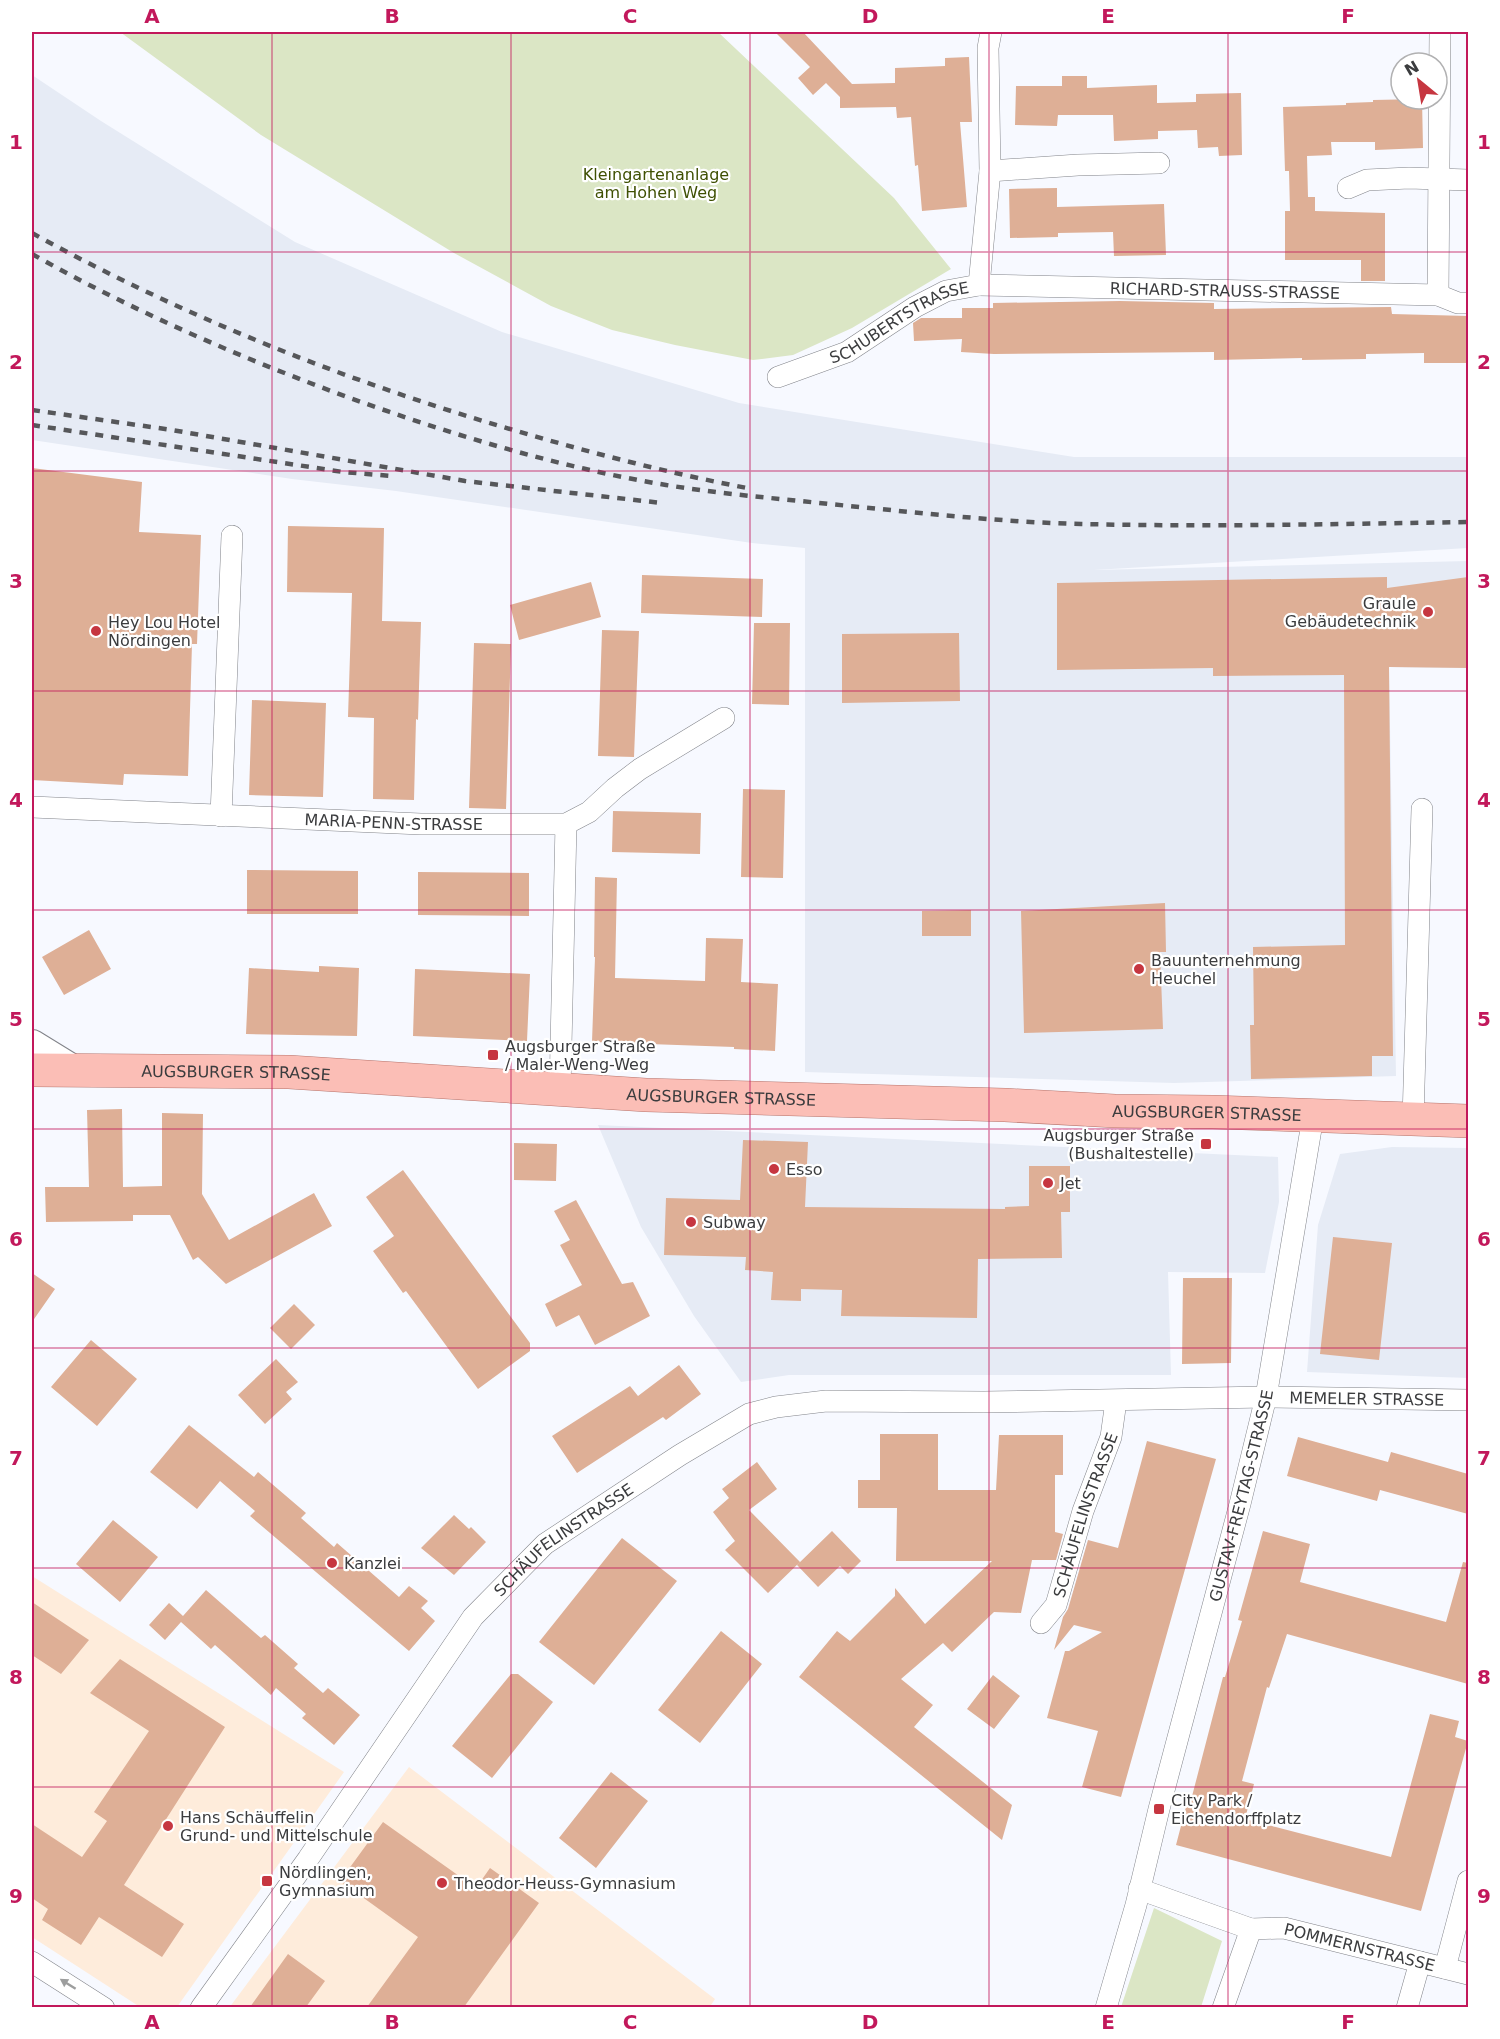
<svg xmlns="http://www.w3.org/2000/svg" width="1500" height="2039" viewBox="0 0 1500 2039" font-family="'DejaVu Sans',sans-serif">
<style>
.built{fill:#e6ebf5}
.education{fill:#feecdb}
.green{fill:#dbe6c5}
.building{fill:#deaf96}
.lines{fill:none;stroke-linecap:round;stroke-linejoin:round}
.street-casing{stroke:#82848a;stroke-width:22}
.secondary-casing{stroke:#82848a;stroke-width:32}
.primary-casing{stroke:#b6746c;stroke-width:34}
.street{stroke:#fff;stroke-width:21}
.secondary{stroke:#fff;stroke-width:30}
.primary{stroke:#fbbeb6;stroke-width:33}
.rail{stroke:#56575a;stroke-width:4.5;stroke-dasharray:8 8;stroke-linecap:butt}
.oneway{fill:#9d9e9e}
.grid{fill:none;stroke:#c2185b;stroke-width:1.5;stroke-opacity:0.55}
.poi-dot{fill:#c63640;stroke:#fff;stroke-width:2}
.labels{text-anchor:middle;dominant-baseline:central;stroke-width:4.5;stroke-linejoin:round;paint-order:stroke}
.park-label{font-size:16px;fill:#3f5003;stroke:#fff}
.street-label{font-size:16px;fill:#3b3c3e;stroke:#fff}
.poi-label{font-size:16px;fill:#3b3c3e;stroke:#fff;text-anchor:start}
.neatline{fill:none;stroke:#c2185b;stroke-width:2}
.grid-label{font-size:20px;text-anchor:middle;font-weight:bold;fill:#c2185b}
</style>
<rect width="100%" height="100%" fill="#f7f9ff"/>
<path class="built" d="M 32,75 L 101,121 L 295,242 L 502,332 L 739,403 L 1074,457 L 1468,457 L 1468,548 L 1094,570 L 1468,561 L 1468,668 L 1389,667 L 1396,1076 L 1174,1083 L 805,1072 L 805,548 L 752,543 L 396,491 L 292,479 L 32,440 Z
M 598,1125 L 1278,1157 L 1279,1202 L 1265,1273 L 1168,1272 L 1171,1375 L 789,1375 L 741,1382 L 694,1316 L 641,1227 Z
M 1392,1147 L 1468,1148 L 1468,1378 L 1307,1372 L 1318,1225 L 1340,1154 Z"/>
<path class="education" d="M 32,1576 L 344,1772 L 177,2007 L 140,2007 L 32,1937 Z
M 409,1767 L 715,1999 L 709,2008 L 229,2008 Z"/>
<path class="green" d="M 120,32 L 718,32 L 894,198 L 951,269 L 852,328 L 793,355 L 753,360 L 675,345 L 612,330 L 551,306 L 454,253 L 261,135 Z
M 1154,1908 L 1222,1941 L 1201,2007 L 1121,2007 Z"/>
<path class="building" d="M 775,32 L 803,32 L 852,84 L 895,83 L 895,68 L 945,66 L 945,58 L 969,57 L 972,122 L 960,122 L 967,207 L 922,211 L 918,165 L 915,166 L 911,117 L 897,118 L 896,107 L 840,108 L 840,97 L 826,83 L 813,95 L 798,78 L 810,67 Z
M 1062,76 L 1087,76 L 1087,88 L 1157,85 L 1157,103 L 1196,102 L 1196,94 L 1241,93 L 1242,155 L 1219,156 L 1218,147 L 1198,148 L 1197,130 L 1158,131 L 1158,139 L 1114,141 L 1113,115 L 1058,115 L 1057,126 L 1015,125 L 1016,86 L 1062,86 Z
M 1422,99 L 1423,148 L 1375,150 L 1375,142 L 1331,142 L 1332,155 L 1307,156 L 1308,197 L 1315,197 L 1315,211 L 1385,213 L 1385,281 L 1361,281 L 1361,260 L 1285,260 L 1285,211 L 1290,211 L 1289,171 L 1285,171 L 1283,107 L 1346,105 L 1346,103 L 1373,102 L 1373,100 Z
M 1057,188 L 1057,207 L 1164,204 L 1166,255 L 1114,256 L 1113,232 L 1058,233 L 1058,237 L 1010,238 L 1009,189 Z
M 1120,301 L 1214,303 L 1214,309 L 1391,307 L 1392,314 L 1468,316 L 1468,363 L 1424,363 L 1424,353 L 1366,354 L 1366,359 L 1302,360 L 1302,358 L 1214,360 L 1214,352 L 994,354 L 961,352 L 962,339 L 914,341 L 913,323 L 921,318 L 962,318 L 962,308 L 993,308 L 993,303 Z
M 32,468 L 142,482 L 139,532 L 201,535 L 197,644 L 192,644 L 188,776 L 124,774 L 123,785 L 32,780 Z
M 288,526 L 384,528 L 382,621 L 421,622 L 418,720 L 416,719 L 414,800 L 373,799 L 374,718 L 348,717 L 352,593 L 287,592 Z
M 642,575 L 763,579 L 762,617 L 641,613 Z
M 1387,577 L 1387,588 L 1468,577 L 1468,668 L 1389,667 L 1393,1056 L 1372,1056 L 1372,1076 L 1251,1079 L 1250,1025 L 1254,1025 L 1253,947 L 1345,945 L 1344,675 L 1213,676 L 1213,668 L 1057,670 L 1057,583 Z
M 591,582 L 601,617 L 519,640 L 510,605 Z
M 754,623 L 790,623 L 789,705 L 752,704 Z
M 602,630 L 639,631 L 634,757 L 598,756 Z
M 959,633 L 960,701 L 842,703 L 842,634 Z
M 474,643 L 511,644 L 506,809 L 469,808 Z
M 252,700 L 326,703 L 323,797 L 249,795 Z
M 743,789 L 785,790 L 783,878 L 741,877 Z
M 613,811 L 701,813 L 700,854 L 612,852 Z
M 247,870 L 358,871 L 358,914 L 247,914 Z
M 418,872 L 529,873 L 529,916 L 418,915 Z
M 595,877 L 617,878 L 615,978 L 705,981 L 706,938 L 743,939 L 741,982 L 778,984 L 775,1051 L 734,1049 L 734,1047 L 592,1042 L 595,957 L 594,957 Z
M 1165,903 L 1166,952 L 1160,952 L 1163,1029 L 1024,1033 L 1021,911 Z
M 971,910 L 971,936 L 922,936 L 922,911 Z
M 89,930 L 111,969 L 64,995 L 42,957 Z
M 319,966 L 359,968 L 357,1036 L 246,1034 L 249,968 L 319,972 Z
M 415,969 L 530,974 L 527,1041 L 413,1036 Z
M 122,1109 L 123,1187 L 162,1186 L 162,1113 L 203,1114 L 202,1194 L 229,1240 L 314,1193 L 332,1226 L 226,1284 L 198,1257 L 193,1260 L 170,1215 L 133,1215 L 133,1221 L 46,1222 L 45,1187 L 89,1187 L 87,1110 Z
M 743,1140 L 808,1142 L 805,1207 L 1005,1209 L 1005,1207 L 1029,1206 L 1029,1166 L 1070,1166 L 1070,1212 L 1061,1212 L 1062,1258 L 978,1259 L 977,1318 L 841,1316 L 842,1290 L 801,1289 L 801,1301 L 771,1300 L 773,1272 L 745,1270 L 746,1257 L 664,1255 L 666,1198 L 740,1200 Z
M 514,1143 L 557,1144 L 556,1181 L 514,1180 Z
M 403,1170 L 530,1343 L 530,1351 L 478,1389 L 406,1291 L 403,1293 L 373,1251 L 394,1236 L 366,1197 Z
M 576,1200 L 622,1284 L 633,1282 L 650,1316 L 595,1345 L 579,1315 L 556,1327 L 545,1304 L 582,1285 L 560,1245 L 570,1240 L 554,1211 Z
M 1333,1237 L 1392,1243 L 1379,1360 L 1320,1354 Z
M 32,1273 L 55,1289 L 32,1322 Z
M 1183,1278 L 1232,1278 L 1231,1363 L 1182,1364 Z
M 294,1304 L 315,1325 L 291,1349 L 270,1328 Z
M 91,1340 L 137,1379 L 97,1426 L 51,1387 Z
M 276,1359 L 298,1382 L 286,1392 L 292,1399 L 265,1424 L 238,1395 Z
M 679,1365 L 701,1394 L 666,1420 L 663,1417 L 577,1473 L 552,1436 L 630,1386 L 638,1396 Z
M 189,1425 L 254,1477 L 258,1472 L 306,1513 L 301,1518 L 334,1547 L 337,1543 L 399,1597 L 409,1586 L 428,1601 L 421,1608 L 435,1621 L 409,1651 L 250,1516 L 255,1511 L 220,1481 L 197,1509 L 150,1472 Z
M 880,1434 L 938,1434 L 938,1490 L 996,1490 L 999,1435 L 1063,1435 L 1063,1475 L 1055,1475 L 1055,1532 L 1063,1534 L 1056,1560 L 1032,1560 L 1021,1613 L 994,1612 L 952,1652 L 943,1643 L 901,1679 L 933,1705 L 914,1727 L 1012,1805 L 1002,1840 L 799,1677 L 837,1631 L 850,1641 L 895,1596 L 895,1588 L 925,1624 L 992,1561 L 896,1561 L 897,1508 L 858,1508 L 858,1480 L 880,1480 Z
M 1298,1437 L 1388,1462 L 1391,1452 L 1468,1474 L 1468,1514 L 1380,1490 L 1377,1501 L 1287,1476 Z
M 1147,1441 L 1216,1459 L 1121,1797 L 1082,1787 L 1098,1731 L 1047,1718 L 1065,1651 L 1069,1651 L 1102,1632 L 1074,1625 L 1054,1650 L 1063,1617 L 1068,1609 L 1088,1540 L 1118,1548 Z
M 757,1462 L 777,1489 L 749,1510 L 800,1562 L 768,1593 L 725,1550 L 735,1541 L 713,1512 L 729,1498 L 722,1489 Z
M 454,1515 L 469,1529 L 471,1527 L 486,1542 L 454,1575 L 421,1548 Z
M 113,1520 L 158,1557 L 120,1602 L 76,1564 Z
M 832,1531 L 861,1561 L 848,1574 L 840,1566 L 818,1587 L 797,1565 Z
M 1263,1531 L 1310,1544 L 1300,1582 L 1446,1622 L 1463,1562 L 1468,1563 L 1468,1684 L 1287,1634 L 1269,1688 L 1267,1687 L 1242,1781 L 1254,1784 L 1245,1819 L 1391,1857 L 1430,1714 L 1459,1721 L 1455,1737 L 1468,1741 L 1421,1911 L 1176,1845 L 1187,1803 L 1190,1804 L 1223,1677 L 1225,1677 L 1242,1621 L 1238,1620 Z
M 622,1538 L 677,1581 L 594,1685 L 539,1642 Z
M 206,1590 L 261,1638 L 265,1635 L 298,1664 L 294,1668 L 323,1693 L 328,1688 L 360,1715 L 334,1745 L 302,1718 L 306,1714 L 276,1688 L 271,1695 L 215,1645 L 211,1649 L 181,1622 L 165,1640 L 149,1625 L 169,1603 L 183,1616 Z
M 32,1602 L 89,1640 L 61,1674 L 32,1655 Z
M 721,1631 L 762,1664 L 700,1743 L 658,1710 Z
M 120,1659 L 225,1727 L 124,1885 L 184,1924 L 162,1957 L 99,1917 L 81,1945 L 42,1920 L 48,1909 L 32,1898 L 32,1824 L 82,1857 L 107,1821 L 94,1812 L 149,1731 L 90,1693 Z
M 511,1674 L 518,1674 L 553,1702 L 492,1778 L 452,1746 Z
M 993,1675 L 1020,1696 L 994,1729 L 967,1709 Z
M 611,1772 L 648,1801 L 596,1868 L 559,1838 Z
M 383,1822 L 476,1888 L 490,1868 L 539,1903 L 464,2007 L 367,2007 L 418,1937 L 340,1881 Z
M 288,1954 L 325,1981 L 306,2007 L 250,2007 Z"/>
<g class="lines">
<defs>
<g id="street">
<path d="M 990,171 L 1078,165 L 1159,163"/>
<path d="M 1348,188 L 1367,180 L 1409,178 L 1468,180"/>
<path id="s1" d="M 979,285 L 1438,295 L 1458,303 L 1468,303"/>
<path d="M 1438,295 L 1440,32"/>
<path id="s2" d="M 778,377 L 847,352 L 915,307 L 946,291 L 979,285 L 990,171 L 988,48 L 991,32"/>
<path id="s3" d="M 32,807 L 421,824 L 566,824 L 589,812 L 615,788 L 640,769 L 724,718"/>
<path d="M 221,816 L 232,536"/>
<path d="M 560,1090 L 566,824"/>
<path d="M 1413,1120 L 1422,809"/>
<path id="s4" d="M 1041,1623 L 1056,1605 L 1083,1511 L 1111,1437 L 1116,1401"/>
<path d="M 1139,1889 L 1251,1929 L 1223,2008"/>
<path id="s5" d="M 1251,1929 L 1284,1928 L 1468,1974"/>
<path d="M 32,1962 L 104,2008"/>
<path d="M 1445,1968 L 1468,1881"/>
<path id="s6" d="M 201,2008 L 308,1859 L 473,1617 L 545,1544 L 680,1455 L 749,1414 L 776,1407 L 826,1401 L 984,1402 L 1266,1397 L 1468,1400"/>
<path id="s7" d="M 1106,2008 L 1136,1905 L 1159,1809 L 1240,1504 L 1266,1397 L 1313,1117"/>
<path d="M 1407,2008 L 1420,1962"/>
</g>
<path id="secondary" d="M 32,1045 L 71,1069"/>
<g id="primary">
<path id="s8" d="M 32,1070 L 289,1072 L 646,1095 L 1005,1105 L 1115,1111 L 1213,1112 L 1468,1121"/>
</g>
</defs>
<use href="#street" class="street-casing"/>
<use href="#secondary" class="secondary-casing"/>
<use href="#primary" class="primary-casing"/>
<use href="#street" class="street"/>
<use href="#secondary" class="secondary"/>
<use href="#primary" class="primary"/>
<path class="rail" d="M 32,233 C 175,312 326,373 483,421 C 569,447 658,471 747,488
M 32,254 C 133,311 241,358 350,398 C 453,435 558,467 666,485 C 720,494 774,498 829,504 C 913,512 997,522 1081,524 C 1210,527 1339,524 1468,522
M 32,410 L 172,430 L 465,481 L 662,503
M 32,425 L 343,472 L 392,476"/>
</g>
<defs><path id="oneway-solid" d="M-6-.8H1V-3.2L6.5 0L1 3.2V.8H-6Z" transform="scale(1.5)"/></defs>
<use class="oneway" href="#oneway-solid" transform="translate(68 1984) rotate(-148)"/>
<path class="grid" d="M 272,32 L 272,2008M 511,32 L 511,2008M 750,32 L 750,2008M 989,32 L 989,2008M 1228,32 L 1228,2008M 32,252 L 1468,252M 32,471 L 1468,471M 32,691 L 1468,691M 32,910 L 1468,910M 32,1129 L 1468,1129M 32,1348 L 1468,1348M 32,1568 L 1468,1568M 32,1787 L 1468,1787"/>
<g class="poi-dot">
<circle cx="1428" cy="612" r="6"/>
<circle cx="96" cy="631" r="6"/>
<circle cx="1139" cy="969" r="6"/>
<rect x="487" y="1049" width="12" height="12" rx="3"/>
<rect x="1200" y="1138" width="12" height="12" rx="3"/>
<circle cx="774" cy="1169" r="6"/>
<circle cx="1048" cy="1183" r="6"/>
<circle cx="691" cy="1222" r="6"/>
<circle cx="332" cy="1563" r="6"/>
<rect x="1153" y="1803" width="12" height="12" rx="3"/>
<circle cx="168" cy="1826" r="6"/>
<rect x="261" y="1875" width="12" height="12" rx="3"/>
<circle cx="442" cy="1883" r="6"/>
</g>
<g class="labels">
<g class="park-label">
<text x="656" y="174">Kleingartenanlage<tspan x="656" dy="18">am Hohen Weg</tspan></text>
</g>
<g class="street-label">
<text stroke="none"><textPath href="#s1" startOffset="246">RICHARD-STRAUSS-STRASSE</textPath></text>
<text stroke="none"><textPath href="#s2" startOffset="134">SCHUBERTSTRASSE</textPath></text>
<text stroke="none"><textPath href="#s3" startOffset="362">MARIA-PENN-STRASSE</textPath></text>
<text stroke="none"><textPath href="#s8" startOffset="204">AUGSBURGER STRASSE</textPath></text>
<text stroke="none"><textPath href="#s8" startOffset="690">AUGSBURGER STRASSE</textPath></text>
<text stroke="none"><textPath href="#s8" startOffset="1176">AUGSBURGER STRASSE</textPath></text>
<text stroke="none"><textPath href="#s6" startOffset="1440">MEMELER STRASSE</textPath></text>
<text stroke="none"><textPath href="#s7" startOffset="530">GUSTAV-FREYTAG-STRASSE</textPath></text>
<text stroke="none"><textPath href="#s4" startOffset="118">SCHÄUFELINSTRASSE</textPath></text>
<text stroke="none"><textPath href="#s6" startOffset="596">SCHÄUFELINSTRASSE</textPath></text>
<text stroke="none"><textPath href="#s5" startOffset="111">POMMERNSTRASSE</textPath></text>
</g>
<g class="poi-label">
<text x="1416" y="603" text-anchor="end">Graule<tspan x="1416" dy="18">Gebäudetechnik</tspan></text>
<text x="108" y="622">Hey Lou Hotel<tspan x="108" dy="18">Nördingen</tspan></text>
<text x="1151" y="960">Bauunternehmung<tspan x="1151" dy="18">Heuchel</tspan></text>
<text x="505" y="1046">Augsburger Straße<tspan x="505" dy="18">/ Maler-Weng-Weg</tspan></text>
<text x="1194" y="1135" text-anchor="end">Augsburger Straße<tspan x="1194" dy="18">(Bushaltestelle)</tspan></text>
<text x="786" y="1169">Esso</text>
<text x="1060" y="1183">Jet</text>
<text x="703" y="1222">Subway</text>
<text x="344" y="1563">Kanzlei</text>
<text x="1171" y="1800">City Park /<tspan x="1171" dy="18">Eichendorffplatz</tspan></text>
<text x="180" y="1817">Hans Schäuffelin<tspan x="180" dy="18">Grund- und Mittelschule</tspan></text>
<text x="279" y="1872">Nördlingen,<tspan x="279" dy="18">Gymnasium</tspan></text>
<text x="454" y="1883">Theodor-Heuss-Gymnasium</text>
</g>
</g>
<rect width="1500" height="2039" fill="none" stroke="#ffffff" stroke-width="66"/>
<g transform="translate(1419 81) rotate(330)"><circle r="28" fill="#ffffff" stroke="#b1b1b2" stroke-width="1.5"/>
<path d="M0-4.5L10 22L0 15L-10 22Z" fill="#c63640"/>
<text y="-9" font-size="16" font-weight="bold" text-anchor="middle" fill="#3b3c3e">N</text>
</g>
<rect x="33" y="33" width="1434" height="1973" class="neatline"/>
<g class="grid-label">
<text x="152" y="23">A</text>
<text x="392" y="23">B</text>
<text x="630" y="23">C</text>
<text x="870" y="23">D</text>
<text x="1108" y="23">E</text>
<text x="1348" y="23">F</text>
<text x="16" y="149">1</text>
<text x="1484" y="149">1</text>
<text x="16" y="369">2</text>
<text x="1484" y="369">2</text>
<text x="16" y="588">3</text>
<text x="1484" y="588">3</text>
<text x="16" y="807">4</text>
<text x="1484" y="807">4</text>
<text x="16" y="1026">5</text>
<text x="1484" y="1026">5</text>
<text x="16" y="1246">6</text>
<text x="1484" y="1246">6</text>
<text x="16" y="1465">7</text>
<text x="1484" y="1465">7</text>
<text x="16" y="1684">8</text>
<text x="1484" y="1684">8</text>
<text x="16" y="1903">9</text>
<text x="1484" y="1903">9</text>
<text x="152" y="2029">A</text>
<text x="392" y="2029">B</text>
<text x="630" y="2029">C</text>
<text x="870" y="2029">D</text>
<text x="1108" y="2029">E</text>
<text x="1348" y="2029">F</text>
</g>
</svg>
